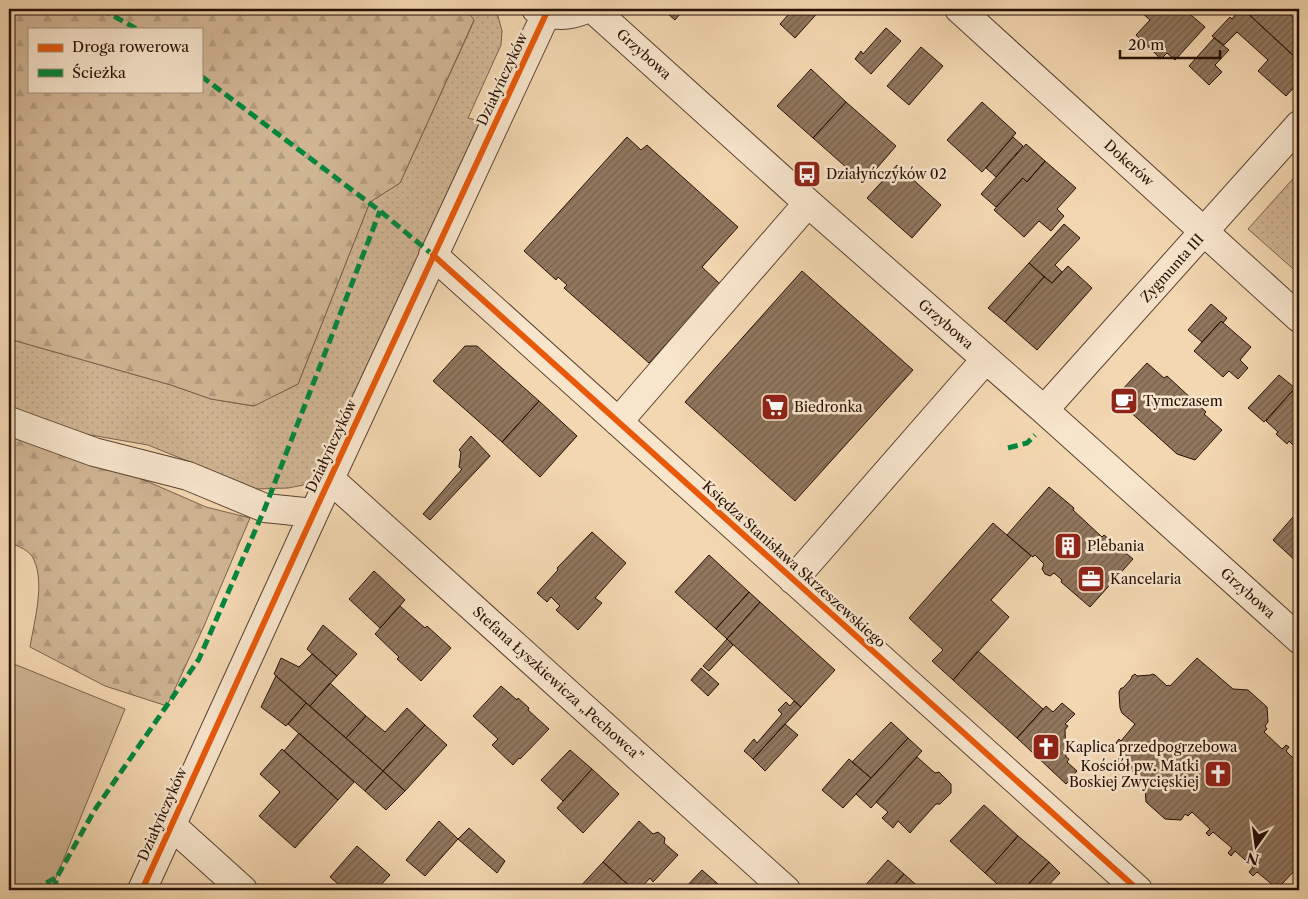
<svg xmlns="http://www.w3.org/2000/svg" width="1308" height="899" viewBox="0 0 1308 899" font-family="'Libre Caslon Text',serif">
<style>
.green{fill:url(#green-dots);stroke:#7b624c}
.forest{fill:url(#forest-firs);stroke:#7b624c;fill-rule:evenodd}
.pitch{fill:#d0b593;stroke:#7b624c}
.building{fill:url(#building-hatch);stroke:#261005}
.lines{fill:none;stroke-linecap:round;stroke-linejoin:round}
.minor-casing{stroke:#594230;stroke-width:30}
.minor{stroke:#f7e5cc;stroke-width:28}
.quiet{stroke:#00873e;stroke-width:5;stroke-dasharray:10 5;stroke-linecap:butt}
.cycleway-casing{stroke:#f7e5cc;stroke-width:9}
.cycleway{stroke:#e8590c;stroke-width:6}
.labels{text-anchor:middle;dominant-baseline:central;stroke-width:5;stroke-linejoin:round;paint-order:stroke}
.street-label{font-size:14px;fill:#261005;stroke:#f7e5cc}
.poi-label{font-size:14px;fill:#261005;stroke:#f7e5cc;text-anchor:start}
</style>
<defs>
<pattern id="green-dots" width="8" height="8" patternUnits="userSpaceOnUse" patternTransform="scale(1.25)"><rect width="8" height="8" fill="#d0b593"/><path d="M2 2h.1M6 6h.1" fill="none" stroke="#b29b7d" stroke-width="1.8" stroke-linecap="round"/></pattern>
<pattern id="forest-firs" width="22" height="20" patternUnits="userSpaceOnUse" patternTransform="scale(1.25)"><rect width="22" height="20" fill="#d0b593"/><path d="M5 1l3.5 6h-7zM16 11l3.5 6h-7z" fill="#b29b7d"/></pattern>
<pattern id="building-hatch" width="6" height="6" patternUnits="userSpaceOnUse" patternTransform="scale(1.25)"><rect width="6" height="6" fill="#91775e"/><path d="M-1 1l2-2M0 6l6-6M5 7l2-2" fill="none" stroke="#76604c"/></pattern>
</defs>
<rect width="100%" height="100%" fill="#f3d7b0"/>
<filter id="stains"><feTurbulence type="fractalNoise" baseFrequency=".004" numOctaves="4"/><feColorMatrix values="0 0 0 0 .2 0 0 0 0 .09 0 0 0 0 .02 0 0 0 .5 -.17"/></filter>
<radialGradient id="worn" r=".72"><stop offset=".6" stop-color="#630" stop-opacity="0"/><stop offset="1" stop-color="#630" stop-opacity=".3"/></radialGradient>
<path class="green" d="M 466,9 L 496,9 L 502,31 L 501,45 L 468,118 L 481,121 L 468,152 L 314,483 L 288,488 L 257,489 L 148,445 L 62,430 L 9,408 L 9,339 L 171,385 L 211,399 L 253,406 L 298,384 L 370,202 L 400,183 L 474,21 Z
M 1299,172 L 1299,274 L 1248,229 Z"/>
<path class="forest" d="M 9,9 L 466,9 L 474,20 L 400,183 L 370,202 L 298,384 L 254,406 L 211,399 L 171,385 L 9,339 ZM 29,29 L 201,29 L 201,91 L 29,91 Z
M 9,430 L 144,480 L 206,507 L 250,518 L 204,626 L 167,706 L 105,686 L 30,647 C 34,622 45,584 34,560 C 31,551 17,545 9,543 Z"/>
<path class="pitch" d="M 9,662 L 125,709 L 51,890 L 9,890 Z"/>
<path class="building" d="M 662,9 L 684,9 L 675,20 Z
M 783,9 L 821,9 L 795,38 L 780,24 L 789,14 Z
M 1146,9 L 1184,9 L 1205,27 L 1175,60 L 1167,53 L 1161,59 L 1136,35 L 1150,20 L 1142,13 Z
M 1240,9 L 1243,9 L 1299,61 L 1299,82 L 1286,96 L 1258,71 L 1268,60 L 1237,32 L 1224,45 L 1212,36 L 1230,17 L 1232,19 Z
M 1243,9 L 1284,9 L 1299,23 L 1299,49 L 1293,55 Z
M 886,28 L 901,41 L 871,74 L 855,59 L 861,51 L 863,54 Z
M 1214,38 L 1229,50 L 1215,65 L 1222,72 L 1209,85 L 1189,66 Z
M 921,47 L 943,66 L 909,105 L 887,86 Z
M 811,69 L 846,102 L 813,138 L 777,106 Z
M 846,102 L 896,146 L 864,183 L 813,138 Z
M 982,102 L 1016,133 L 982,172 L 947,140 Z
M 627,137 L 641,150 L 647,145 L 738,227 L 702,267 L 720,284 L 649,363 L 564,288 L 567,285 L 558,277 L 556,280 L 524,251 Z
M 1013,137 L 1023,146 L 996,177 L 986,168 Z
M 1026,144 L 1045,161 L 1027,182 L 1023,178 L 996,207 L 981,194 Z
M 1045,161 L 1076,188 L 1057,209 L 1064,216 L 1051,231 L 1039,221 L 1024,237 L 994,210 L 1023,178 L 1027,182 Z
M 897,165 L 941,205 L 912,238 L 867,198 Z
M 1064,224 L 1080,238 L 1055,265 L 1062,272 L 1052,283 L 1029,263 Z
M 1029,263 L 1044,277 L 1005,322 L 988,308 Z
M 1068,266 L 1092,288 L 1037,350 L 1005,322 L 1044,277 L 1052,283 Z
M 802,271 L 913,370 L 795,501 L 685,402 Z
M 1211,304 L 1227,318 L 1223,323 L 1221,321 L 1202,342 L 1188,330 Z
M 1221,321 L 1251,347 L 1240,360 L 1248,368 L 1238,379 L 1229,371 L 1223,377 L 1194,351 Z
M 465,346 L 477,346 L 539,401 L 502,442 L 433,381 Z
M 1147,363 L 1164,378 L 1167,376 L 1206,412 L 1204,414 L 1222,430 L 1195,460 L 1177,454 L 1128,410 L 1120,392 Z
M 1279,375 L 1295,388 L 1264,422 L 1248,408 Z
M 1295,388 L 1299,392 L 1299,451 L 1289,441 L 1287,444 L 1276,434 L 1278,432 L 1266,421 Z
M 539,401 L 577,436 L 540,477 L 502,442 Z
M 471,436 L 490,456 L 430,520 L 423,514 L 462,469 L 459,467 L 461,452 L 459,450 Z
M 1049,487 L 1074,508 L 1073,510 L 1102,537 L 1104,535 L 1133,559 L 1090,607 L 1061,582 L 1062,580 L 1054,573 L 1050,576 L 1045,574 L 1042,569 L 1044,564 L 1035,555 L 1033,557 L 1007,535 Z
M 1299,510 L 1299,564 L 1273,540 Z
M 993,523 L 1031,556 L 991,600 L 1009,617 L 953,680 L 932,661 L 943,650 L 909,618 Z
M 592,532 L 626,563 L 595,598 L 602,603 L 578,630 L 556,610 L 560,606 L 551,597 L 547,602 L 537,593 L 558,570 L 557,568 Z
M 709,555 L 749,592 L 716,629 L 675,592 Z
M 374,571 L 405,600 L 380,628 L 349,599 Z
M 749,592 L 760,602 L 727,639 L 716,629 Z
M 760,602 L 835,670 L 801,707 L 727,639 Z
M 400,606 L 425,628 L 427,626 L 451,648 L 421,681 L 397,659 L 399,657 L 375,634 Z
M 323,625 L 357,654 L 337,676 L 307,649 Z
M 727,639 L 733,645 L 709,671 L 703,666 Z
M 978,651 L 1043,709 L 1017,738 L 953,680 Z
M 312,654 L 337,676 L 310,706 L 274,674 L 281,658 L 299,667 Z
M 1197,658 L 1233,689 L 1248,690 L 1267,707 L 1268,722 L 1265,726 L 1267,729 L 1264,732 L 1282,749 L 1286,745 L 1289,747 L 1286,751 L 1299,764 L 1299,872 L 1296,869 L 1281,885 L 1283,887 L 1280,890 L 1276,890 L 1273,888 L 1274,886 L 1257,872 L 1253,876 L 1249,872 L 1253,867 L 1235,851 L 1231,856 L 1228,853 L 1232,848 L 1213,832 L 1209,836 L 1206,833 L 1210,829 L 1192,812 L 1188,816 L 1185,814 L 1181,820 L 1165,819 L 1146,802 L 1145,786 L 1147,784 L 1122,762 L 1121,764 L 1117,760 L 1121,756 L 1122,757 L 1127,749 L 1122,745 L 1121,747 L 1116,743 L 1119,739 L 1121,741 L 1135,724 L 1122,713 L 1120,708 L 1119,692 L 1121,688 L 1123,688 L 1131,679 L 1132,676 L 1135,674 L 1137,676 L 1151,675 L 1152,674 L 1155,675 L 1167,686 L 1168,685 L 1170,686 Z
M 701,668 L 719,684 L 708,696 L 691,680 Z
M 276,676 L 306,703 L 286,726 L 261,707 Z
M 330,683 L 366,716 L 346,738 L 310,706 Z
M 501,686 L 517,700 L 518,698 L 529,708 L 528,710 L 549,729 L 520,759 L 519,758 L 513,765 L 492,745 L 498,739 L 473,716 Z
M 794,701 L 801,707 L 753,759 L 744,751 L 754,739 L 757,743 L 782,714 L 778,710 L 786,702 L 790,706 Z
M 306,703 L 383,771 L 365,791 L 288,724 Z
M 1062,703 L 1075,714 L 1065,724 L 1068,726 L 1065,730 L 1066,757 L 1069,759 L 1067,762 L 1077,771 L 1066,784 L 1017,738 L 1046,706 L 1053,712 Z
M 407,708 L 425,725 L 383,771 L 346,738 L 366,716 L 385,732 Z
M 891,722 L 908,738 L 871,778 L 852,762 Z
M 785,724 L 798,735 L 765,771 L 753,759 Z
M 425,725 L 447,745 L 405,791 L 383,771 Z
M 299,733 L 354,782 L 338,800 L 284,751 Z
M 908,738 L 922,751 L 871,808 L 856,794 Z
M 282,749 L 338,800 L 295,848 L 259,816 L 280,792 L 260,774 Z
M 570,750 L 592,769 L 563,801 L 541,780 Z
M 917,757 L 935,773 L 939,772 L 951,784 L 951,793 L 940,804 L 936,804 L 910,833 L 898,821 L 893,828 L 882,818 L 888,812 L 876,802 Z
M 849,759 L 871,778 L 843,808 L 822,790 Z
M 592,769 L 619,794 L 583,833 L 557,808 Z
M 383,771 L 405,791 L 386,810 L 365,791 Z
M 984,805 L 1018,836 L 985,873 L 950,841 Z
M 439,821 L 458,839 L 425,876 L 406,860 Z
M 639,821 L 653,834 L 658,832 L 665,838 L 664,843 L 678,855 L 653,882 L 650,878 L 639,890 L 634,890 L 603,862 Z
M 469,828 L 505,861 L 497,873 L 458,839 Z
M 1018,836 L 1049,862 L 1023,890 L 1004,890 L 985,873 Z
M 357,846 L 390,875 L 376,890 L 345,890 L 330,877 Z
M 888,860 L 904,874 L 890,890 L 861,890 Z
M 603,862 L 634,890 L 577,890 Z
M 1049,862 L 1060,873 L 1044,890 L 1023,890 Z
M 702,870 L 718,884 L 726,890 L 683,890 Z
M 904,874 L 922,890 L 890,890 Z"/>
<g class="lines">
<defs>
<path id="minor" d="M 536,9 C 553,17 569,17 586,9
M 593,9 L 808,203 L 1044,410 L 1299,639
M 959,9 L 1299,318
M 433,255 L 1138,890
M 1044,410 L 1299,125
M 9,421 L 94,452 L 188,476 L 265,508 L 314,513
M 618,422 L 808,203
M 330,479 L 786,890
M 793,580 L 986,359
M 171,825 L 243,890
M 142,890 L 314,513 L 546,14"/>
</defs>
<use href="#minor" class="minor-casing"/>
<use href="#minor" class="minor"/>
<path class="quiet" d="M 101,9 L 137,29
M 201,76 L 380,211 L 433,255
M 1008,448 L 1027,443 L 1035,435
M 33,890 L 57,877
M 54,890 L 57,877 L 94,811 L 199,659 L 265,508 L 380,211"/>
<defs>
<path id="cycleway" d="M 433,255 L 1138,890
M 142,890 L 314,513 L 546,14"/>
</defs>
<use href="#cycleway" class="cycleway-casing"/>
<use href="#cycleway" class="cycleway"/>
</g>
<defs>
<symbol id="bus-square" viewBox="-11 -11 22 22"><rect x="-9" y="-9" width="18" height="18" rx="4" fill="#8f2418" stroke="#f7e5cc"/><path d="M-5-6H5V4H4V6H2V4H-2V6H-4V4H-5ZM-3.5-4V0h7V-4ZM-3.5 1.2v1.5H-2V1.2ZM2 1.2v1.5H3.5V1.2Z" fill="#fff"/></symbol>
<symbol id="cafe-square" viewBox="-11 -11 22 22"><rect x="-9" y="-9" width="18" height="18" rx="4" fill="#8f2418" stroke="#f7e5cc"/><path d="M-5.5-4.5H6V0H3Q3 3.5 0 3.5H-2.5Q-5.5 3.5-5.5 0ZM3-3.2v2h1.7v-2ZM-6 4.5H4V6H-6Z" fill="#fff"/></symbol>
<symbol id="supermarket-square" viewBox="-11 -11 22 22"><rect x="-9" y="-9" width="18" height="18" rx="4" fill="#8f2418" stroke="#f7e5cc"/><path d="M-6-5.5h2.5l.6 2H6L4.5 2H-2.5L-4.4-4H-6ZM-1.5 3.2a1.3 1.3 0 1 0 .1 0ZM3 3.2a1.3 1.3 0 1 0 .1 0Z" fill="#fff"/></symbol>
<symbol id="building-square" viewBox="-11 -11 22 22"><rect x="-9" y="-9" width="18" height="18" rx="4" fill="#8f2418" stroke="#f7e5cc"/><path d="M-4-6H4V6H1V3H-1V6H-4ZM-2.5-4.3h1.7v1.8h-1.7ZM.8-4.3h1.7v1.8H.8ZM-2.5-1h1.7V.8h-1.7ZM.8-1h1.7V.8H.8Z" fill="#fff"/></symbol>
<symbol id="office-square" viewBox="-11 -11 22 22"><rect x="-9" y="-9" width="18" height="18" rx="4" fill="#8f2418" stroke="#f7e5cc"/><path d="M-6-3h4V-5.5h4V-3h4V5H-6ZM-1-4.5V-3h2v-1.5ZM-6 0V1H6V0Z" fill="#fff"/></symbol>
<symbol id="church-square" viewBox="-11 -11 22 22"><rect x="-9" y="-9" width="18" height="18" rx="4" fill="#8f2418" stroke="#f7e5cc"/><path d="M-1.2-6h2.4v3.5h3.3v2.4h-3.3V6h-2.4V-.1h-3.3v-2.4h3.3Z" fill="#fff"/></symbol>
</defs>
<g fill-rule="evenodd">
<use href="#bus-square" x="791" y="158" width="32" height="32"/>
<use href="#cafe-square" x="1108" y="385" width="32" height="32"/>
<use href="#supermarket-square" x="759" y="391" width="32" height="32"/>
<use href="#building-square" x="1052" y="530" width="32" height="32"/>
<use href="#office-square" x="1075" y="563" width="32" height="32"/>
<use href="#church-square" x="1030" y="731" width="32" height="32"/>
<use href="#church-square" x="1202" y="758" width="32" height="32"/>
</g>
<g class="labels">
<g class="street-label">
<text transform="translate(644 54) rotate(42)">Grzybowa</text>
<text transform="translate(502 79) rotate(-65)">Działyńczyków</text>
<text transform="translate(1129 163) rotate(42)">Dokerów</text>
<text transform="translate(1172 268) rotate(-48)">Zygmunta III</text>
<text transform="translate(946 324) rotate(41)">Grzybowa</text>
<text transform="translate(331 446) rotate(-65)">Działyńczyków</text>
<text transform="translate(794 564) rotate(42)">Księdza Stanisława Skrzeszewskiego</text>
<text transform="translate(1248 593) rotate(42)">Grzybowa</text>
<text transform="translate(558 684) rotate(42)">Stefana Łyszkiewicza „Pechowca”</text>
<text transform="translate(162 814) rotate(-66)">Działyńczyków</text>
</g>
<g class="poi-label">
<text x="826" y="174">Działyńczyków 02</text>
<text x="1143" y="401">Tymczasem</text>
<text x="794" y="407">Biedronka</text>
<text x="1087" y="546">Plebania</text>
<text x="1110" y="579">Kancelaria</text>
<text x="1065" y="747">Kaplica przedpogrzebowa</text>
<text x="1199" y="766" text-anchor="end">Kościół pw. Matki<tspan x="1199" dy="16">Boskiej Zwycięskiej</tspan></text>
</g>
</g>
<rect width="1308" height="899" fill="none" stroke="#f3d7b0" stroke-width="30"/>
<rect x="10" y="10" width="1288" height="879" fill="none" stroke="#261005" stroke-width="2.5"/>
<rect x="15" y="15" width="1278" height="869" fill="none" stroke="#261005"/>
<rect x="28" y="28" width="175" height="65" fill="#f7e5cc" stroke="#a3907c"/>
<rect x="38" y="44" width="25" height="8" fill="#e8590c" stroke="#a3907c"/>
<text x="72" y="52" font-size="15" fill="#261005">Droga rowerowa</text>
<rect x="38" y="69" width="25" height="8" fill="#00873e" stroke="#a3907c"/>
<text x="72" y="78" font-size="15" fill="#261005">Ścieżka</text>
<g transform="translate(1256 846) rotate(194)" stroke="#f7e5cc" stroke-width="4" paint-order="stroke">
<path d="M0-4L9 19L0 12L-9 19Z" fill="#261005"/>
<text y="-8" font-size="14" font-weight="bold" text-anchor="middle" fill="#261005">N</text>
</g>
<path d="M1120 50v8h100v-8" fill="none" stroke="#261005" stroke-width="2.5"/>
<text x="1128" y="50" font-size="15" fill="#261005" stroke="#f7e5cc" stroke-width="4" paint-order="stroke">20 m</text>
<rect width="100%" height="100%" filter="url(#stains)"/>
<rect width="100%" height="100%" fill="url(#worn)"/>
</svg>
